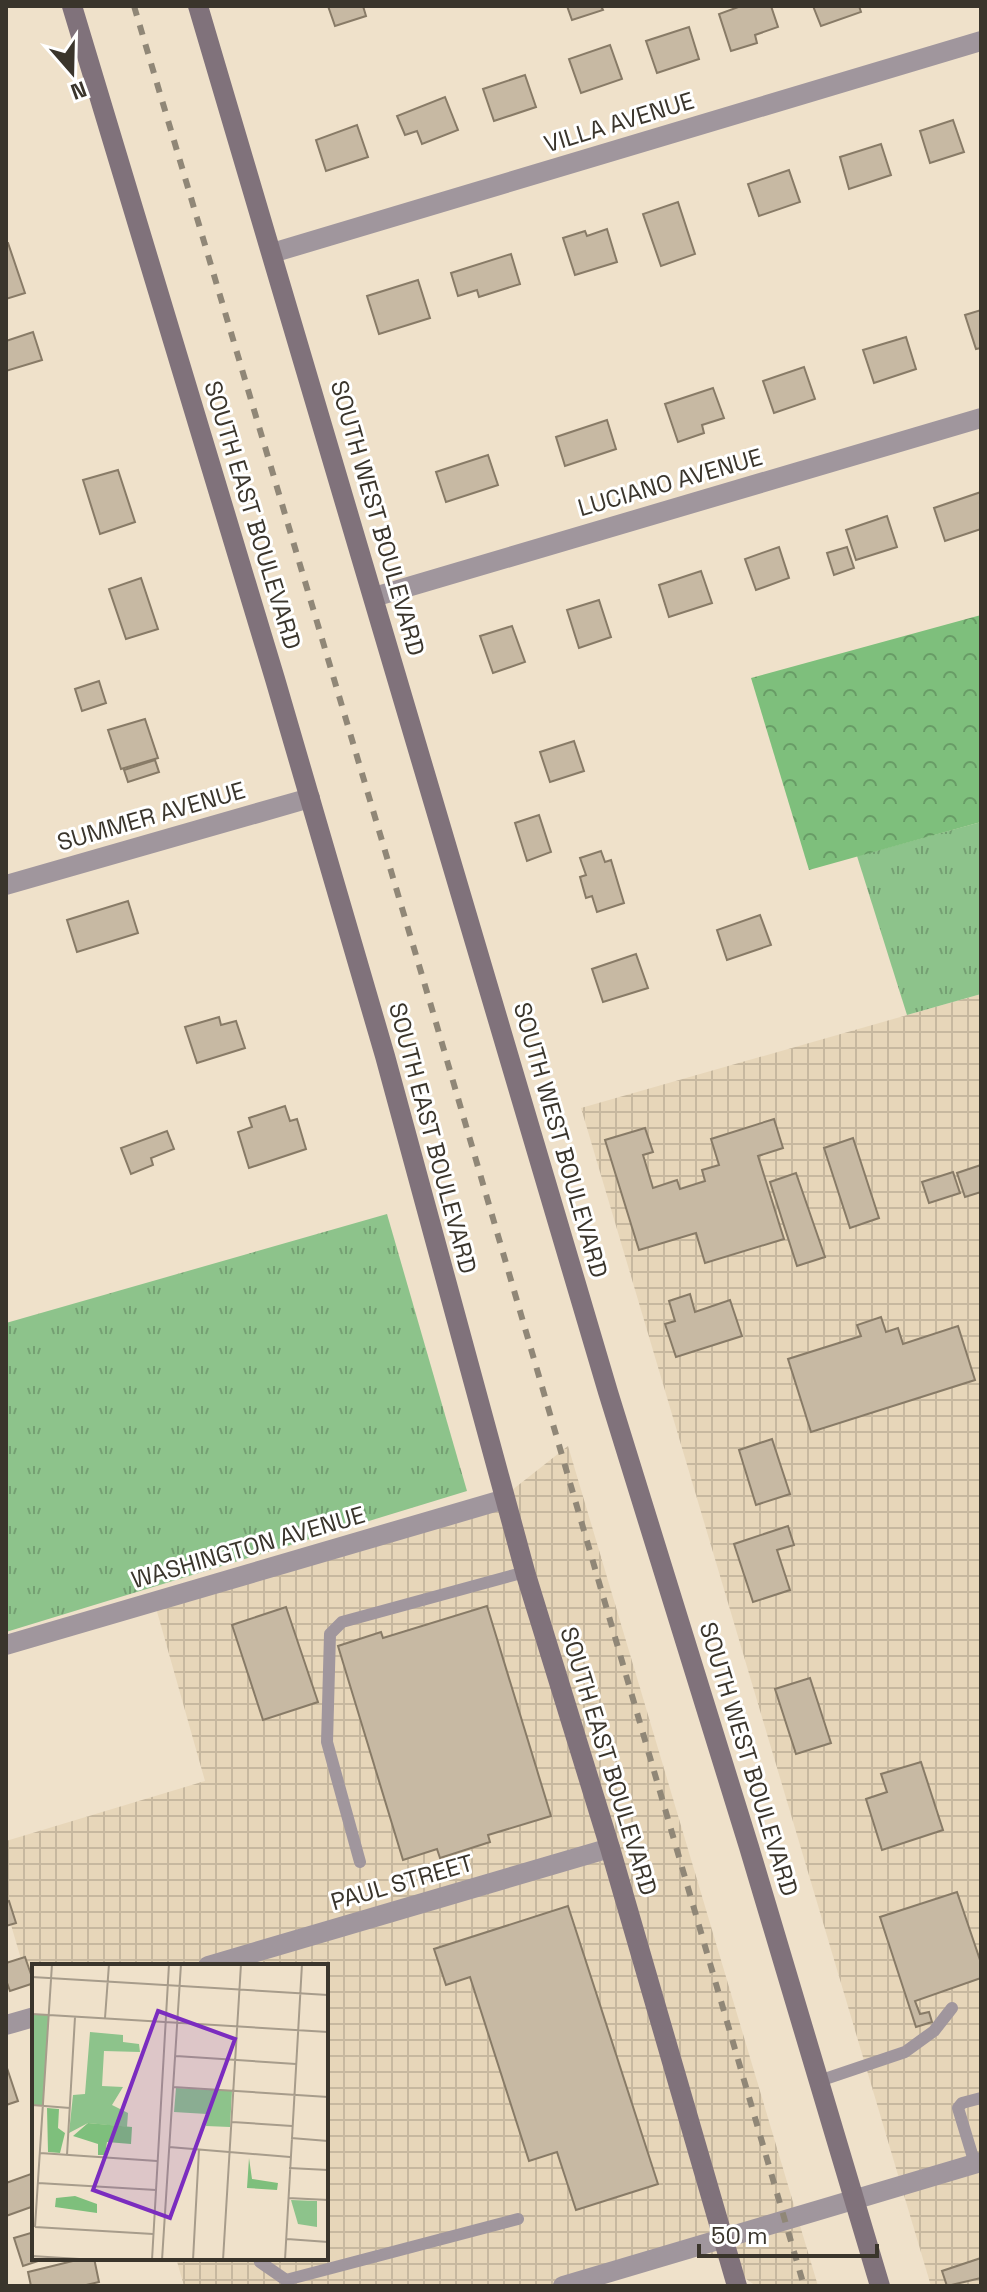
<svg xmlns="http://www.w3.org/2000/svg" width="987" height="2292" font-family="'Space Grotesk',sans-serif">
  <defs>
    <pattern id="industrial-grid" width="8" height="8" patternUnits="userSpaceOnUse" patternTransform="scale(2)"><rect width="8" height="8" fill="#e7d6b9"/><path d="M0 4h8M4 0v8" fill="none" stroke="#c7b89f"/></pattern>
    <pattern id="grass-tufts" width="24" height="20" patternUnits="userSpaceOnUse" patternTransform="scale(2)"><rect width="24" height="20" fill="#8dc38b"/><path d="M3 7l-1-3M5 7V3M7 7l1-3M15 17l-1-3M17 17v-4M19 17l1-3" fill="none" stroke="#749f72"/></pattern>
    <pattern id="forest-crowns" width="20" height="18" patternUnits="userSpaceOnUse" patternTransform="scale(2)"><rect width="20" height="18" fill="#7ebf7c"/><path d="M2 6a3 3 0 1 1 6 0M12 15a3 3 0 1 1 6 0" fill="none" stroke="#689c66"/></pattern>
  </defs>
  <rect width="100%" height="100%" fill="#efe1ca"/>
  <g fill="url(#industrial-grid)">
    <path d="M981,994V2286H931L581,1108Z"/>
    <path d="M568,1446L818,2286H756L699,2246L562,2286H184L176,2258H326V1966H34V2003L6,1908V1841L205,1781L154,1601L497,1502Z"/>
  </g>
  <g fill="url(#grass-tufts)">
    <path d="M981,822V994L907,1015L857,856Z"/>
    <path d="M387,1214L467,1491L6,1632V1323Z"/>
  </g>
  <path fill="url(#forest-crowns)" d="M981,615V822L809,870L751,678Z"/>
  <g fill="#c7b9a3" stroke="#887b67" stroke-width="2">
    <path d="M328,6H363L366,16L335,26Z"/>
    <path d="M567,6H601L603,10L572,20Z"/>
    <path d="M741,6H771L778,27L755,35L757,43L731,51L719,14Z"/>
    <path d="M813,6H859L861,12L821,26Z"/>
    <path d="M689,27L699,59L657,73L646,41Z"/>
    <path d="M610,45L622,79L581,93L569,59Z"/>
    <path d="M525,75L536,107L494,121L483,89Z"/>
    <path d="M445,97L458,130L422,144L417,131L405,135L397,116Z"/>
    <path d="M953,120L964,152L930,163L920,131Z"/>
    <path d="M357,125L368,157L326,171L316,140Z"/>
    <path d="M881,144L891,175L849,189L840,157Z"/>
    <path d="M789,170L800,202L759,216L748,184Z"/>
    <path d="M678,202L695,254L661,266L643,214Z"/>
    <path d="M607,229L617,262L575,275L563,238L585,231L587,236Z"/>
    <path d="M6,243H8L25,293L6,299Z"/>
    <path d="M511,254L520,284L479,297L477,290L458,296L451,273Z"/>
    <path d="M418,280L430,318L379,334L367,296Z"/>
    <path d="M981,310V348L976,349L965,315Z"/>
    <path d="M33,332L42,360L6,371V341Z"/>
    <path d="M906,337L916,369L874,383L863,350Z"/>
    <path d="M804,367L815,399L774,413L763,381Z"/>
    <path d="M713,388L724,418L702,425L704,433L678,442L665,404Z"/>
    <path d="M607,420L616,449L565,466L556,437Z"/>
    <path d="M488,455L498,485L446,502L436,472Z"/>
    <path d="M118,470L135,522L100,534L83,480Z"/>
    <path d="M981,492V529L945,541L934,508Z"/>
    <path d="M887,516L897,547L856,560L846,530Z"/>
    <path d="M779,547L789,578L756,590L745,559Z"/>
    <path d="M847,547L854,568L834,575L827,553Z"/>
    <path d="M701,571L712,603L669,617L659,585Z"/>
    <path d="M141,578L158,629L126,639L109,589Z"/>
    <path d="M599,600L611,637L579,648L567,610Z"/>
    <path d="M512,626L525,662L493,673L480,636Z"/>
    <path d="M99,681L106,703L82,711L75,689Z"/>
    <path d="M145,719L158,758L121,769L108,730Z"/>
    <path d="M574,741L584,771L550,782L540,752Z"/>
    <path d="M155,760L159,772L128,782L124,770Z"/>
    <path d="M539,815L551,852L527,861L515,823Z"/>
    <path d="M601,851L605,862L611,860L624,903L597,912L592,896L586,898L580,877L586,875L580,858Z"/>
    <path d="M128,901L138,933L77,952L67,920Z"/>
    <path d="M760,915L771,945L727,960L717,930Z"/>
    <path d="M636,954L648,988L603,1002L592,969Z"/>
    <path d="M219,1017L221,1025L236,1021L245,1048L197,1063L185,1027Z"/>
    <path d="M285,1106L290,1121L297,1119L306,1149L249,1168L238,1132L252,1127L249,1118Z"/>
    <path d="M774,1119L783,1148L758,1156L784,1239L705,1263L696,1233L639,1250L605,1140L645,1128L653,1152L643,1155L653,1188L677,1180L680,1189L705,1181L702,1170L719,1165L711,1139Z"/>
    <path d="M167,1131L174,1149L151,1158L153,1165L131,1174L121,1148Z"/>
    <path d="M853,1138L879,1218L850,1228L824,1148Z"/>
    <path d="M981,1165V1192L965,1197L957,1173Z"/>
    <path d="M953,1172L960,1193L929,1203L922,1182Z"/>
    <path d="M796,1173L825,1257L797,1266L770,1182Z"/>
    <path d="M690,1294L695,1312L730,1300L742,1336L676,1357L665,1324L675,1321L669,1301Z"/>
    <path d="M881,1317L886,1332L898,1328L903,1344L958,1326L975,1380L811,1432L788,1359L861,1336L857,1325Z"/>
    <path d="M772,1439L790,1494L756,1505L739,1450Z"/>
    <path d="M788,1526L794,1545L777,1550L790,1590L753,1602L734,1544Z"/>
    <path d="M487,1606L551,1816L488,1835L490,1842L440,1858L437,1849L403,1860L338,1646L381,1632L383,1638Z"/>
    <path d="M286,1607L318,1702L263,1720L232,1625Z"/>
    <path d="M810,1678L831,1743L796,1754L775,1689Z"/>
    <path d="M921,1762L943,1830L882,1850L866,1799L887,1792L881,1774Z"/>
    <path d="M957,1892L981,1963V1978L915,2001L920,2014L929,2012L932,2022L916,2027L880,1917Z"/>
    <path d="M9,1901L16,1923L6,1926V1902Z"/>
    <path d="M568,1906L658,2184L576,2210L557,2152L529,2161L470,1977L446,1985L434,1949Z"/>
    <path d="M25,1957L34,1983L10,1991L6,1980V1963Z"/>
    <path d="M6,2065L18,2101L6,2105Z"/>
    <path d="M31,2174L34,2184V2206L6,2216V2183Z"/>
    <path d="M34,2232V2258H47L23,2266L14,2238Z"/>
    <path d="M85,2258H94L99,2282L82,2286H31L28,2272Z"/>
    <path d="M981,2258V2278L947,2286L942,2271Z"/>
  </g>
  <g fill="none" stroke-linecap="round" stroke-linejoin="round">
    <g stroke="#a0969d" stroke-width="12">
      <path d="M360,1862L327,1742L330,1634L342,1622L525,1572"/>
      <path d="M819,2081L905,2052L934,2031L952,2008"/>
      <path d="M975,2164L958,2108L962,2103L981,2098"/>
      <path d="M259,2258L260,2262L286,2280L518,2219"/>
    </g>
    <g stroke="#a0969d" stroke-width="20">
      <path d="M272,253L981,41"/>
      <path d="M374,597L981,418"/>
      <path d="M6,885L310,798"/>
      <path d="M6,1645L505,1499"/>
      <path d="M208,1966L610,1848"/>
      <path d="M6,2025L34,2017"/>
    </g>
    <path stroke="#a0969d" stroke-width="20" d="M563,2286L981,2162"/>
    <g stroke="#80727b" stroke-width="20">
      <path d="M72,6L275,679L385,1056L526,1575L610,1848L737,2286"/>
      <path d="M198,6L608,1392L749,1847L880,2286"/>
    </g>
    <path stroke="#908777" stroke-width="6" stroke-dasharray="10 10" stroke-linecap="butt" d="M134,6L432,1009L804,2286"/>
  </g>
  <g text-anchor="middle" dominant-baseline="central" stroke-width="6" stroke-linejoin="round" paint-order="stroke">
    <g font-size="24" fill="#3a352c" stroke="#fff">
      <text transform="translate(619 122) rotate(-17)">VILLA AVENUE</text>
      <text transform="translate(670 482) rotate(-16)">LUCIANO AVENUE</text>
      <text transform="translate(253 515) rotate(73)">SOUTH EAST BOULEVARD</text>
      <text transform="translate(378 518) rotate(74)">SOUTH WEST BOULEVARD</text>
      <text transform="translate(151 816) rotate(-16)">SUMMER AVENUE</text>
      <text transform="translate(433 1138) rotate(75)">SOUTH EAST BOULEVARD</text>
      <text transform="translate(561 1140) rotate(74)">SOUTH WEST BOULEVARD</text>
      <text transform="translate(248 1547) rotate(-16)">WASHINGTON AVENUE</text>
      <text transform="translate(749 1759) rotate(73)">SOUTH WEST BOULEVARD</text>
      <text transform="translate(609 1761) rotate(73)">SOUTH EAST BOULEVARD</text>
      <text transform="translate(402 1882) rotate(-16)">PAUL STREET</text>
    </g>
  </g>
  <g transform="translate(32 1964)">
    <rect width="296" height="296" fill="#efe1ca"/>
    <path d="M58,68L91,71V78L107,80L108,88L72,87L70,122L91,123L80,141L96,149L95,163L56,159L37,169L41,131L53,130ZM144,124L200,127L198,163L174,162L175,150L142,148Z" fill="#8dc38b"/>
    <path d="M15,144L27,145L26,164L33,169L28,189L16,188ZM56,159L100,163L99,180L75,178L73,191H66V180L41,172ZM217,194L220,215L246,219L245,226L215,224ZM43,232L65,240V249L23,243L24,234Z" fill="#7ebf7c"/>
    <path d="M0,50L17,51L11,142H0Z" fill="#8dc38b"/>
    <path d="M259,236L285,237V263L266,260Z" fill="#8dc38b"/>
    <path fill="none" stroke="#a79c8b" stroke-width="2" d="M0,13L296,31M0,50L296,68M73,54L77,0M144,92L264,100M141,123L296,133M0,141L38,144M200,158L260,162M259,174L296,177M137,183L258,193M8,189L125,197M35,191L43,53M257,204L296,206M6,219L124,226M256,234L296,236M3,263L20,0M3,263L121,270M255,275L296,278M0,292L63,296M120,296L137,0M130,296L149,0M161,296L167,185M191,296L209,0M253,296L270,0"/>
    <path fill="#7b2cbf" fill-opacity="0.15" stroke="#7b2cbf" stroke-width="4" d="M126,47L203,75L138,254L61,226Z"/>
    <rect width="296" height="296" fill="none" stroke="#3a352c" stroke-width="4"/>
  </g>
  <rect width="987" height="2292" fill="none" stroke="#3a352c" stroke-width="16"/>
  <g transform="translate(72 72) rotate(160)" stroke="#ffffff" stroke-width="6" paint-order="stroke">
  <path d="M0-6L14 30L0 20L-14 30Z" fill="#3a352c"/>
  <text y="-12" font-size="22" font-weight="bold" text-anchor="middle" fill="#3a352c">N</text>
  </g>
  <path d="M699 2244v12h178v-12" fill="none" stroke="#3a352c" stroke-width="4"/>
  <text x="711" y="2244" font-size="24" fill="#3a352c" stroke="#ffffff" stroke-width="6" paint-order="stroke">50 m</text>
</svg>
